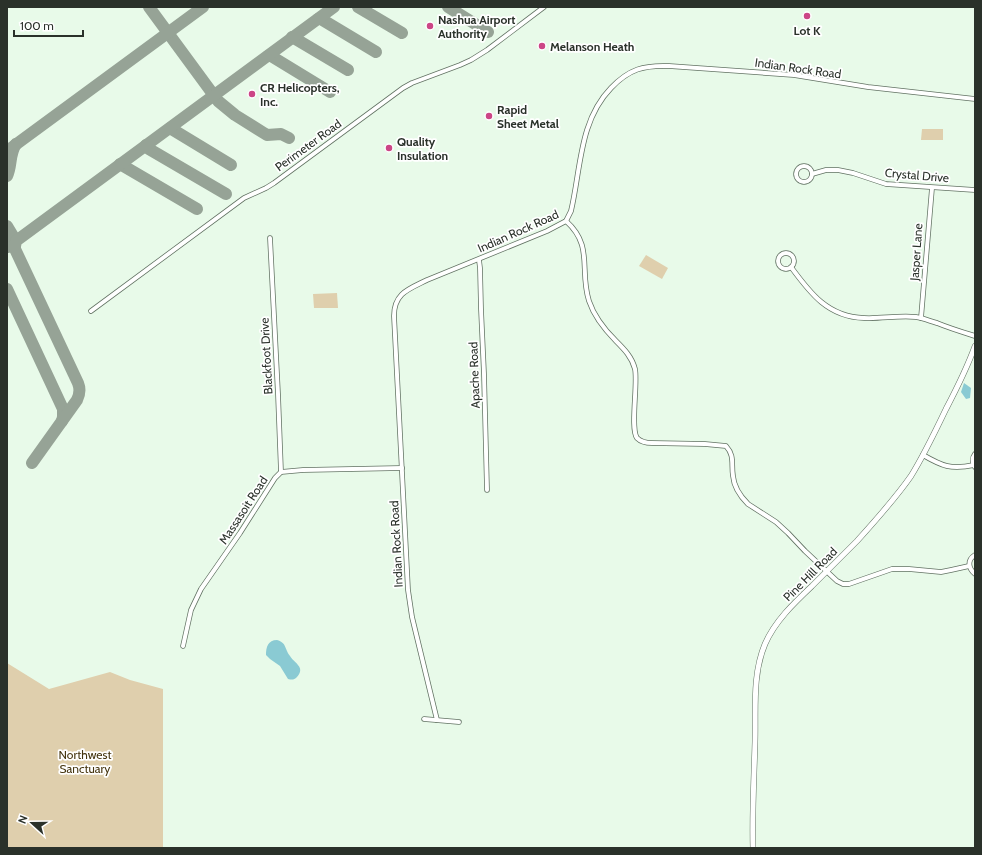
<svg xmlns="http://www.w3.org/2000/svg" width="982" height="855" font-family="Cabin,sans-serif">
  <rect width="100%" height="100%" fill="#e8fae9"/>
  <g fill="#dfcfad">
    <path d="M922,129H943V140H921Z"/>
    <path d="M646,255L668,268L662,279L639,266Z"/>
    <path d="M337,293L338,308H314L313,294Z"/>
    <path d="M7,663L49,689L110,672L130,680L163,689V848H7Z"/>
  </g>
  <g fill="#8acad3">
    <path d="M964,383L971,388L970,398L966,399L961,392Z"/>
    <path d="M277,640C287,643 284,648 290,656C294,663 306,667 297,677C294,680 292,680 288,679L280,666L270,659L266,655C266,647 268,640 277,640Z"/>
  </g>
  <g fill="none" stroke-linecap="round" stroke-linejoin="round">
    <g stroke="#96a396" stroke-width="12">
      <path d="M149,7L218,101L235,115L267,135L281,134L289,138"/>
      <path d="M358,7L402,33"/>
      <path d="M448,7L488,32"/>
      <path d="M318,19H321L376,52"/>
      <path d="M292,37L294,38L348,70"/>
      <path d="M268,56H271L330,92"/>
      <path d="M170,128L231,165"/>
      <path d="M146,145L149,149L226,194"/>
      <path d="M7,151L203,7"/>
      <path d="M120,164L197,209"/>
      <path d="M7,176C12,166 9,154 16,144"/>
      <path d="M7,226L13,236L12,242L8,247"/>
      <path d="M7,289L63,409V417L62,421"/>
      <path d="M32,463L77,400C80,394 80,388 78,383L15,249V246L16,241L334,7"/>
    </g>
    <g stroke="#627263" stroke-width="5.5">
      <g id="minor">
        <circle cx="804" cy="174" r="8"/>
        <path d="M812,174L826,170H838L853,173L886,184L975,190"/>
        <path d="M566,221C594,246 579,270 589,301C594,316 605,330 616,341C624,349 632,357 635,369C638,384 630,429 637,438C641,442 647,443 652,443L705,444L726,446C735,456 731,464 733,476C734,488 740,496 748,504L776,522L788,533L805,551L837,581L843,584H849L892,569H909L941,572L951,570L969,566"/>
        <path d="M270,238L278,394L281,472"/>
        <circle cx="786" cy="261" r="8"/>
        <path d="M479,260L480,268L481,309L484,374L487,490"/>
        <path d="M791,267C810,293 828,317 864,318C881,319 899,315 916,317C923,318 930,321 937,323C949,328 962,332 975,336"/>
        <path d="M91,311L244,198L266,188L274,183L403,88L412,83L460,65L471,60L487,50L544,7"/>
        <path d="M921,318L932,188"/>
        <path d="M923,455C942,466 951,470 974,465"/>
        <path d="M975,467C972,463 972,458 975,454"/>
        <path d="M975,555C967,560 968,568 975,574"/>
        <path d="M183,646L191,610L201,589L240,533L275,478L281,472L303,470L402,468"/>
        <path d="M424,719L459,722"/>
        <path d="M437,720L412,617L408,590L394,316C394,293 409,289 427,280L547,231L566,221L571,211C581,169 579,121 611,88C629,69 644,65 669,66L794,75L868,87L975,99"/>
      </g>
    </g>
    <g stroke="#627263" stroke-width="6">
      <path id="tertiary" d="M753,848C752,813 754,778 755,742C756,710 752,675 765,644C775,621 794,603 812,586C827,571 842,556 857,541C876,520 895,499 911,476C924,455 935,432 946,409C957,388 967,368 975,346"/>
    </g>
    <use href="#minor" stroke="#fff" stroke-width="4"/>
    <use href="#tertiary" stroke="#fff" stroke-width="5"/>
  </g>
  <g fill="#cc4586" stroke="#fff" stroke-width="1.5">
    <circle cx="807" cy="16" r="4"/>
    <circle cx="430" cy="26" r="4"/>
    <circle cx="542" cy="46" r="4"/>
    <circle cx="252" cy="94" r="4"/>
    <circle cx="489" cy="116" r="4"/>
    <circle cx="389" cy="148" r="4"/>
  </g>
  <g text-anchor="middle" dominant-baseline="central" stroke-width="3.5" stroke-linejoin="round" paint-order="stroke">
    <g font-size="12" font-weight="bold" fill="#2a312a" stroke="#fff" text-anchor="start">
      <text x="438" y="19">Nashua Airport<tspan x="438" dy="14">Authority</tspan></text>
      <text x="807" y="30" text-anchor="middle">Lot K</text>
      <text x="550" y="46">Melanson Heath</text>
      <text x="260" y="87">CR Helicopters,<tspan x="260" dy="14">Inc.</tspan></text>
      <text x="497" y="109">Rapid<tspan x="497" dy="14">Sheet Metal</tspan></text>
      <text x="397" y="141">Quality<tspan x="397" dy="14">Insulation</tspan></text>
    </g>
    <g font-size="12" fill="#2a312a" stroke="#fff">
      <text transform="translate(798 68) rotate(8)">Indian Rock Road</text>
      <text transform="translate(308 145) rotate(-36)">Perimeter Road</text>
      <text transform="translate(917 175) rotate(5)">Crystal Drive</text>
      <text transform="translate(518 231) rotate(-24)">Indian Rock Road</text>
      <text transform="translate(916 252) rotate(-86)">Jasper Lane</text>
      <text transform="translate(266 356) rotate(-93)">Blackfoot Drive</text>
      <text transform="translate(474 375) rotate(-92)">Apache Road</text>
      <text transform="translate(243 510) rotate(-57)">Massasoit Road</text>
      <text transform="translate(396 544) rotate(-93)">Indian Rock Road</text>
      <text transform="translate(810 574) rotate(-45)">Pine Hill Road</text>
    </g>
    <g font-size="12" fill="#45350f" stroke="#fff">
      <text x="85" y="754">Northwest<tspan x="85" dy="14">Sanctuary</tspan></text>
    </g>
  </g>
  <rect width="982" height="855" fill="none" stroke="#2a312a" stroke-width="16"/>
  <g transform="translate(32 823) rotate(291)" stroke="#ffffff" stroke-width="3" paint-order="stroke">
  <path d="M0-3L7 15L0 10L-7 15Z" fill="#2a312a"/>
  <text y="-6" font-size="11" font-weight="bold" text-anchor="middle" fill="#2a312a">N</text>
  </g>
  <path d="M14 30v6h69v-6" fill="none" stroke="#2a312a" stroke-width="2"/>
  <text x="20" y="30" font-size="12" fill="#2a312a" stroke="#ffffff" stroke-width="3" paint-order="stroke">100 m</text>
</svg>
